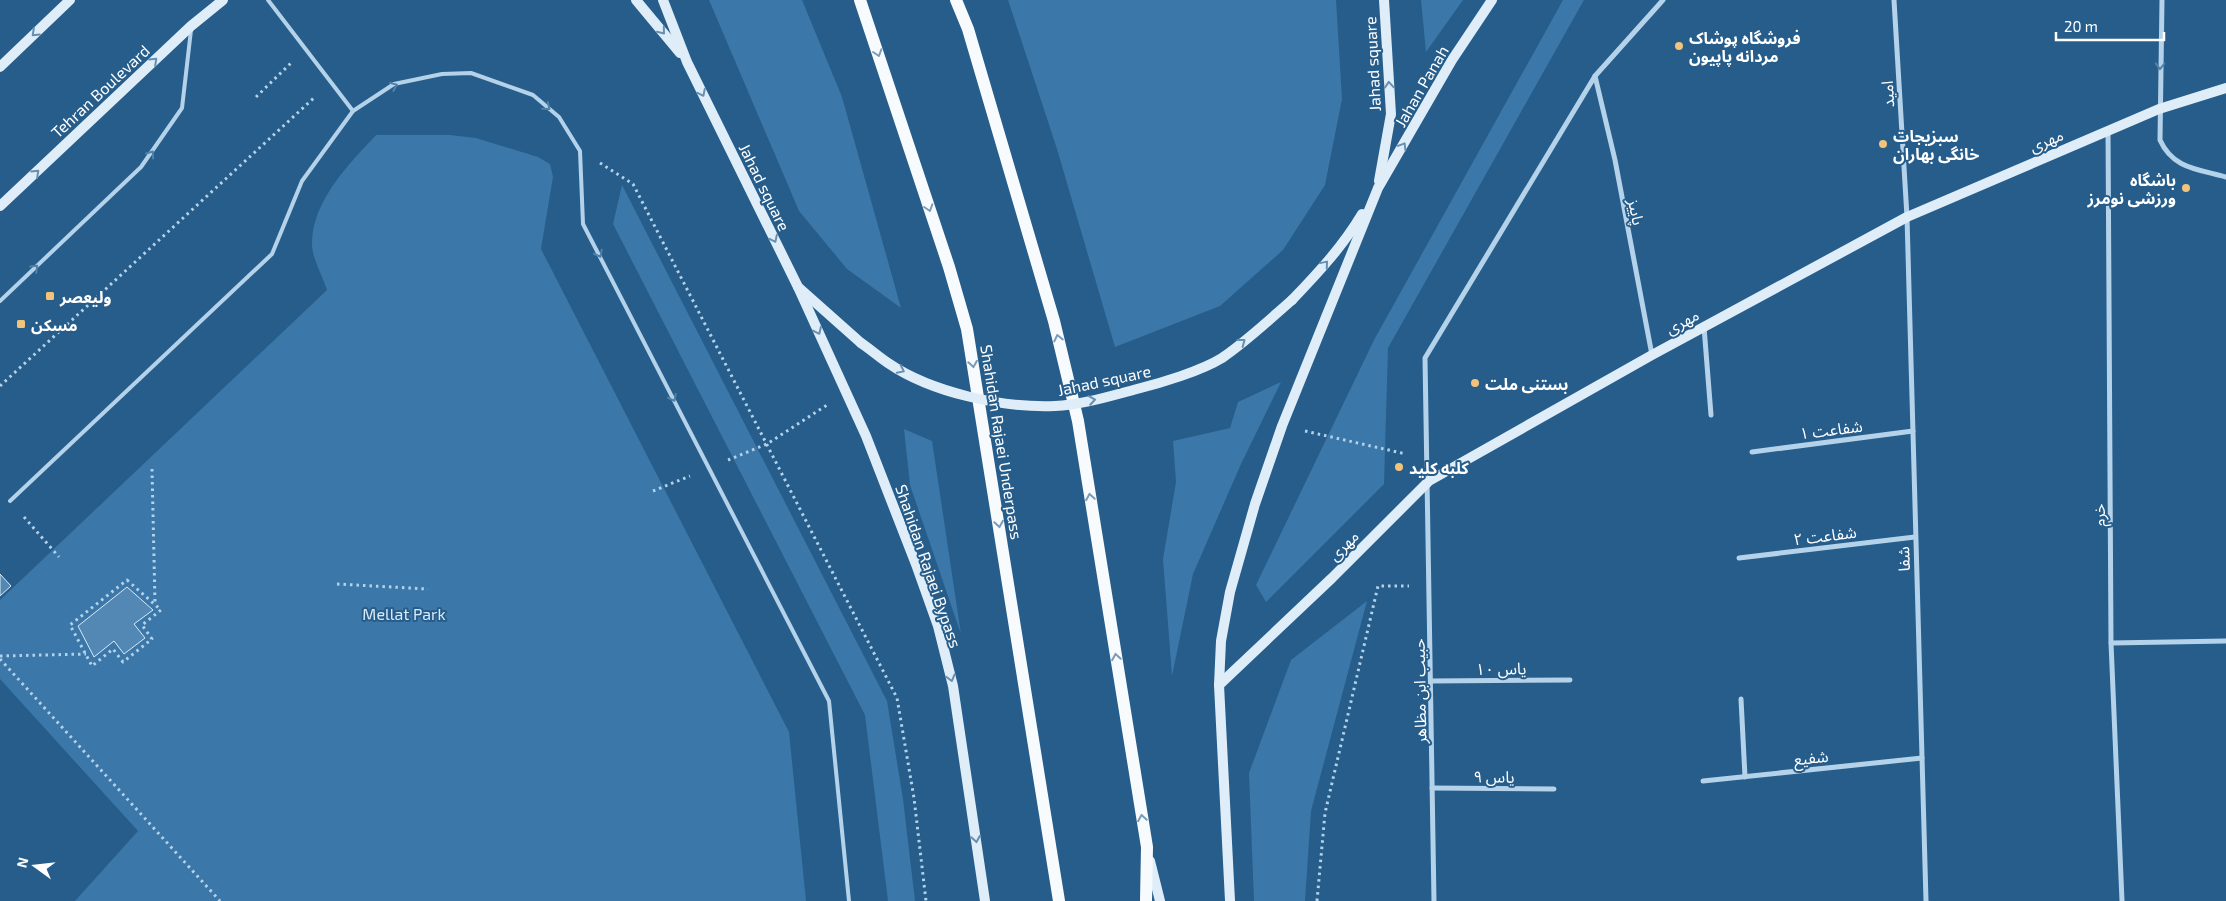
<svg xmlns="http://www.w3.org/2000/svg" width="2226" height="901" font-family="'Exo 2','Noto Sans Arabic',sans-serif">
  <rect width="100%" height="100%" fill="#265d8b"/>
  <g fill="#3b77a8">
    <path d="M709,0H802L842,97L901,308L847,269L799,211Z"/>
    <path d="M1008,0H1336L1342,99L1325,185L1283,250L1220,306L1115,347L1057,149Z"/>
    <path d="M1421,0H1463L1426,52Z"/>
    <path d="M1563,0H1584L1388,348L1384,484L1266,602L1256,585L1374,340Z"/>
    <path d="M376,135H450L476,138L538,157L550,164L553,177L541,249L789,732L806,901H75L138,831L0,679V600L327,290C323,277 313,260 312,246C311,202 348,165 376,135Z"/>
    <path d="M622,185L887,701L903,799L915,901H888L865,715L613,224Z"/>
    <path d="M1281,382L1241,464L1193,574L1172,676L1163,559L1176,482L1173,441L1230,428L1238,402Z"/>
    <path d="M904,429L932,441L961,634L910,485Z"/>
    <path d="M1367,601L1311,811L1305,901H1254L1249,773L1291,660Z"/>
  </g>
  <g fill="#5388b4" stroke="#d9eaf8">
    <path d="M0,574L11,586L0,596Z"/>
    <path d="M127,587L153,610L134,624L145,638L124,654L114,641L94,657L78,626Z"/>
  </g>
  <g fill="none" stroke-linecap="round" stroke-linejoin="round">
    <g stroke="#b4d2ea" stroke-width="3" stroke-dasharray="2.5 4" stroke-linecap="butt">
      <path d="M256,97L291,63"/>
      <path d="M600,163L633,184L897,698L914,798L926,901"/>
      <path d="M0,386L316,96"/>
      <path d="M1305,431L1406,454"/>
      <path d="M728,460L767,444L827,405"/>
      <path d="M152,469L155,603"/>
      <path d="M653,491L690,476"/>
      <path d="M24,517L59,557"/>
      <path d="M127,580L161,610L142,625L152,639L123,662L113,649L92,666L70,625Z"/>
      <path d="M337,584L428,589"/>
      <path d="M0,656L86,654"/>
      <path d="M0,659L220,901"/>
      <path d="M1317,901L1325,813L1378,586H1409"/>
    </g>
    <g stroke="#b4d2ea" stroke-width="4">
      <path d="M268,0L353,111"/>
      <path d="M0,301L141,167L182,108L191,30"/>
      <path d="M10,501L272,254L302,181L353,111L394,84L442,74L471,73L533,95L559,117L580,151L583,224L829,701L849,901"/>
    </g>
    <g stroke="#b4d2ea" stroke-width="5">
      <path d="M1894,0L1907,217L1926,901"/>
      <path d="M2162,0L2160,140C2173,169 2198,169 2226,177"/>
      <path d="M1595,76L1615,160L1652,355"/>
      <path d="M2108,129L2111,643L2122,901"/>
      <path d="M1704,327L1711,415"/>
      <path d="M1752,452L1913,431"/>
      <path d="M1739,558L1915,537"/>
      <path d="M2111,643L2226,641"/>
      <path d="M1431,681L1570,680"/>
      <path d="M1741,699L1745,777"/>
      <path d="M1703,781L1922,758"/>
      <path d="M1432,788L1554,789"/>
      <path d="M1434,901L1425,358L1595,76L1663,0"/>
    </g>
    <g stroke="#dfedf8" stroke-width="10">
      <path d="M636,0L680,53"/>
      <path d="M663,0L687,62L798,287L861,343"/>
      <path d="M0,67L70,0"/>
      <path d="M1379,181L1391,114L1384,0"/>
      <path d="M0,206L191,26L223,0"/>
      <path d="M798,287L866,436L917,567L938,626L953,686L985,901"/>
      <path d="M1292,300C1318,273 1343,246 1362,214"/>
      <path d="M1219,685L1332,578L1429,481L1652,355L1907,217L2159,109L2226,88"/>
      <path d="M1150,861L1160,901"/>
      <path d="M1230,901L1219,685L1221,641L1230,592L1255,504L1282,426L1378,188L1452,60L1492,0"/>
    </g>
    <g stroke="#f8fbfe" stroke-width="12">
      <path d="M860,0L949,267L967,329L1059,901"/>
      <path d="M956,0L968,29L1054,321L1078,421L1147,847L1146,901"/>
    </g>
    <path stroke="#dfedf8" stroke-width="10" d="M861,343C870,349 879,357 888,363C932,393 1003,408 1055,406C1082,405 1110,396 1137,389C1161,383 1201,371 1222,358C1247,341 1269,320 1292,300"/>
  </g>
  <defs><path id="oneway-chevron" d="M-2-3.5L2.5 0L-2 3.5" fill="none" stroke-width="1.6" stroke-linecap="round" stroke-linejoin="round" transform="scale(1.25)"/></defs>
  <g stroke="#678fb1">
    <use href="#oneway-chevron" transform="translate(662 31) rotate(51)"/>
    <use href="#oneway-chevron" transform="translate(35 33) rotate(137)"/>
    <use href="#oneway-chevron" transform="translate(154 61) rotate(-43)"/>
    <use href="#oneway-chevron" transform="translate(1389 85) rotate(-94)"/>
    <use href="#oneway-chevron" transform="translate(702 93) rotate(64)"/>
    <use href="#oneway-chevron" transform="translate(1403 146) rotate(-59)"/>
    <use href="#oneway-chevron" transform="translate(36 173) rotate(-43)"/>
    <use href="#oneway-chevron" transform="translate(774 239) rotate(64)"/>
    <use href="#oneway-chevron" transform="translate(1325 264) rotate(-50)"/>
    <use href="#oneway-chevron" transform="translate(818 331) rotate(65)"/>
    <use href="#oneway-chevron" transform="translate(1242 342) rotate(-37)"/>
    <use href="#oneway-chevron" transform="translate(901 370) rotate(26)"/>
    <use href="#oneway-chevron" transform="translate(1092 400) rotate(-9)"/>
    <use href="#oneway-chevron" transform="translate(951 678) rotate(75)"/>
    <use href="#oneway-chevron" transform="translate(976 839) rotate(81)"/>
  </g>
  <g stroke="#7a9cb9">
    <use href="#oneway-chevron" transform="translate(878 53) rotate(72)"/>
    <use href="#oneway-chevron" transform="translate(929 208) rotate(72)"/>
    <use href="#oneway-chevron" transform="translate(1058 338) rotate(-103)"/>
    <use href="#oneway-chevron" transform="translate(973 364) rotate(81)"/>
    <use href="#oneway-chevron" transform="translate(1090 497) rotate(-99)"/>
    <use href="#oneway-chevron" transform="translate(999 524) rotate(81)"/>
    <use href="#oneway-chevron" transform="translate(1116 657) rotate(-99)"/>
    <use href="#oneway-chevron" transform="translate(1142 818) rotate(-99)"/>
  </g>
  <g stroke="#5180a8">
    <use href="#oneway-chevron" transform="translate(2160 66) rotate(91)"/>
    <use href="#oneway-chevron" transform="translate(394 86) rotate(-22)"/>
    <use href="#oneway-chevron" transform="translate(547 107) rotate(39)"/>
    <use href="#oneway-chevron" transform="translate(151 154) rotate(-55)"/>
    <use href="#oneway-chevron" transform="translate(599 254) rotate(63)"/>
    <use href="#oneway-chevron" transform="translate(35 268) rotate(-44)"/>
    <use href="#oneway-chevron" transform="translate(673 398) rotate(63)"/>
  </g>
  <g fill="#f3c379" stroke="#265d8b" stroke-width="2">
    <circle cx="1679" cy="46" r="5"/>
    <circle cx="1883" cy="144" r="5"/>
    <circle cx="2186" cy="188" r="5"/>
    <rect x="45" y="291" width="10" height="10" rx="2.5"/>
    <rect x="16" y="319" width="10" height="10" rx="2.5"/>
    <circle cx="1475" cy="383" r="5"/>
    <circle cx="1399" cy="467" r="5"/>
  </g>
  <g text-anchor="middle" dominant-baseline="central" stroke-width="4" stroke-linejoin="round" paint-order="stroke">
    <g font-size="16" font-weight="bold" fill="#fff" stroke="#265d8b" text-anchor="start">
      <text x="1689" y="37">فروشگاه پوشاک<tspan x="1689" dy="18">مردانه پاپیون</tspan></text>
      <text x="1893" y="135">سبزیجات<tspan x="1893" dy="18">خانگی بهاران</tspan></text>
      <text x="2176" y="179" text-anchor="end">باشگاه<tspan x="2176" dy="18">ورزشی نومرز</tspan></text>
      <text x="60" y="296">ولیعصر</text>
      <text x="31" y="324">مسکن</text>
      <text x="1485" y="383">بستنی ملت</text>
      <text x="1409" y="467">کلبه کلید</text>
    </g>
    <g font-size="16" fill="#fff" stroke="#265d8b">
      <text transform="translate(1372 64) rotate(-93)">Jahad square</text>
      <text transform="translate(1421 86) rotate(-60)">Jahan Panah</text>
      <text transform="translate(100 91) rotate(-43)">Tehran Boulevard</text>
      <text transform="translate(1887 94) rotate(-93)">امید</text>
      <text transform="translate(2046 140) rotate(-23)">مهری</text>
      <text transform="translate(765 187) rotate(64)">Jahad square</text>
      <text transform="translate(1637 212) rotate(79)">پاییز</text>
      <text transform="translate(1682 321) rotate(-28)">مهری</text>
      <text transform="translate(1104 380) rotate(-12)">Jahad square</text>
      <text transform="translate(1831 429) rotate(-7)">شفاعت ۱</text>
      <text transform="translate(1002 442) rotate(81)">Shahidan Rajaei Underpass</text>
      <text transform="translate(2098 515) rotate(-90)">خرم</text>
      <text transform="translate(1825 535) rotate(-7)">شفاعت ۲</text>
      <text transform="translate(1343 545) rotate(-45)">مهری</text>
      <text transform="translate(1903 559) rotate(-92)">شفا</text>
      <text transform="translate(929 566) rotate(71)">Shahidan Rajaei Bypass</text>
      <text transform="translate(1501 668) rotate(-1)">یاس ۱۰</text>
      <text transform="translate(1419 691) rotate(-91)">حبیب ابن مظاهر</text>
      <text transform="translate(1811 757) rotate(-6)">شفیع</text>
      <text transform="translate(1494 776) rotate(1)">یاس ۹</text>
    </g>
    <g font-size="16" fill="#d9eaf8" stroke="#265d8b">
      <text x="404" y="613">Mellat Park</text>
    </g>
  </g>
  <g transform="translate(35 866) rotate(285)" stroke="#265d8b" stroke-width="4" paint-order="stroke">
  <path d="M0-4L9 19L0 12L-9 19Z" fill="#ffffff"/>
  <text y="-8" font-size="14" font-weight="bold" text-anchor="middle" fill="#ffffff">N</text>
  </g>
  <path d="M2056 32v8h108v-8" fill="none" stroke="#ffffff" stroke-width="2.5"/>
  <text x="2064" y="32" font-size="15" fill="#ffffff" stroke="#265d8b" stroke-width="4" paint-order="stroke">20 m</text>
</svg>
